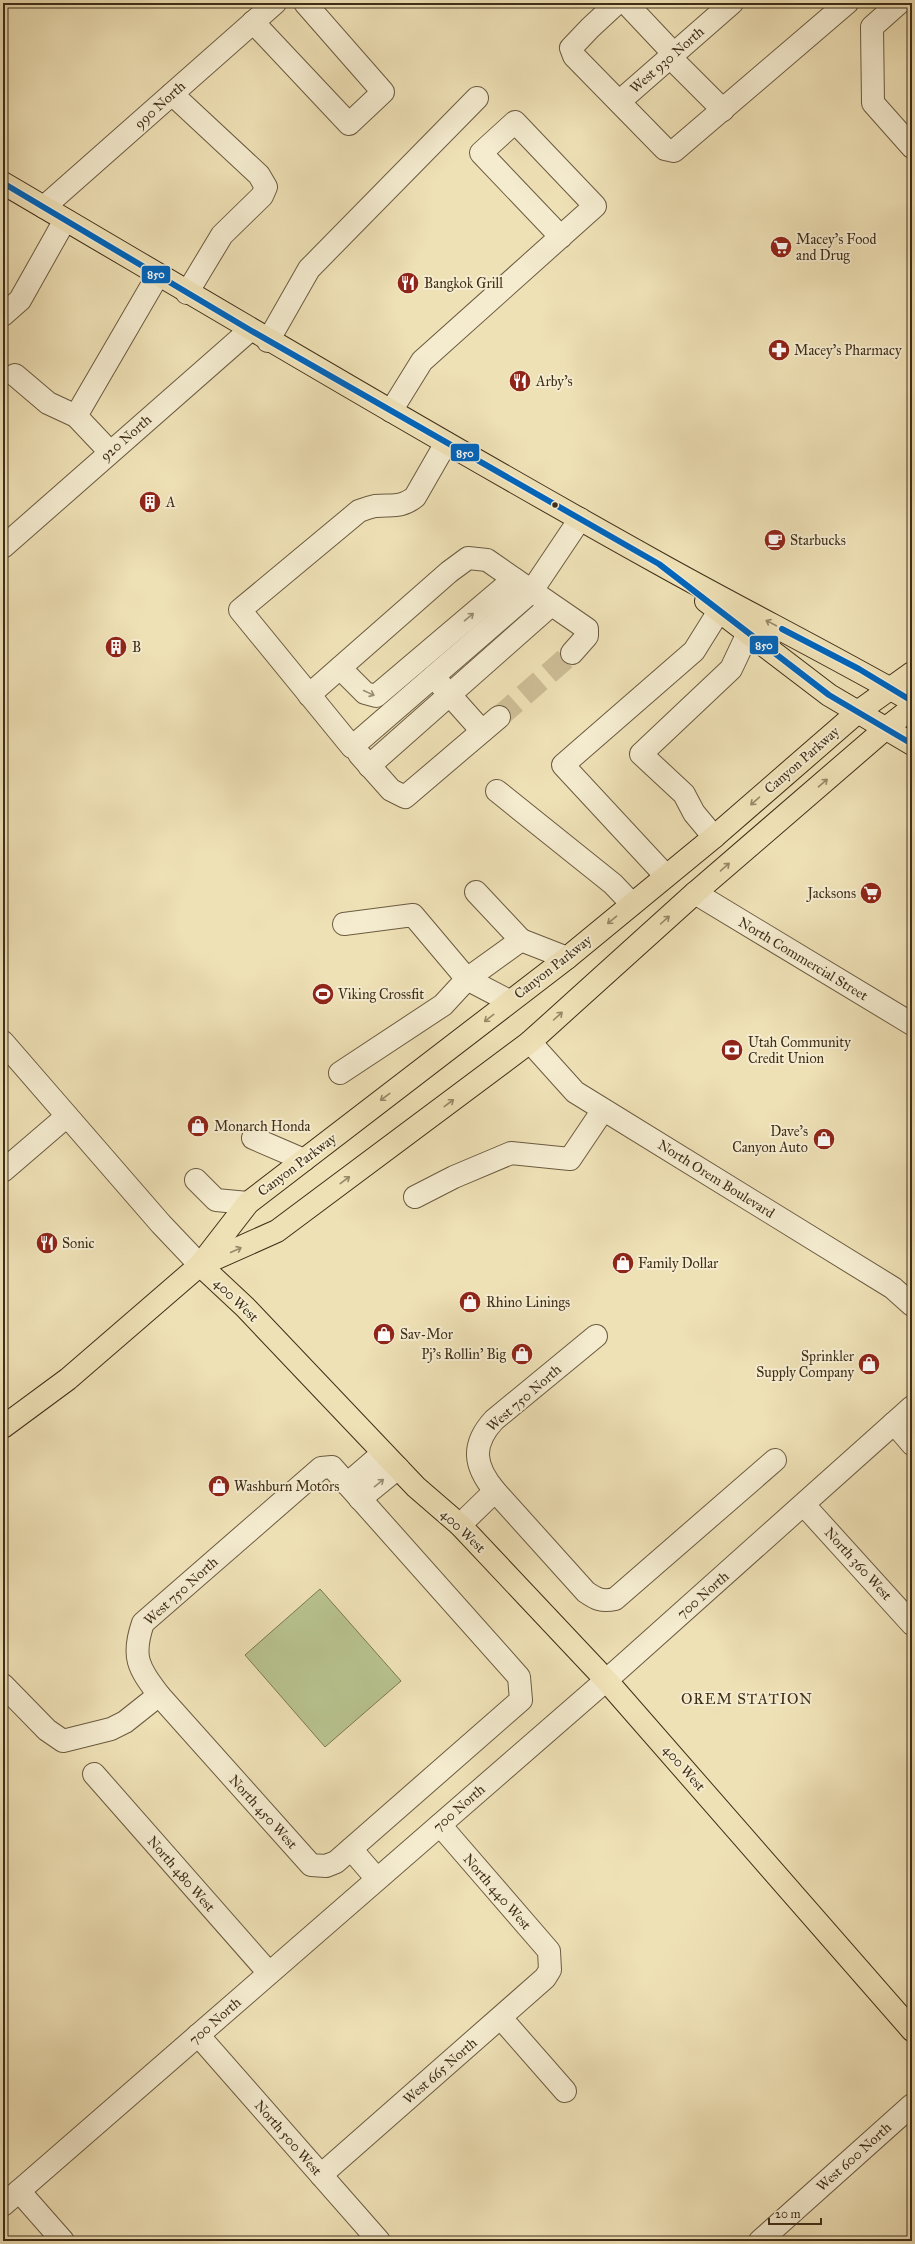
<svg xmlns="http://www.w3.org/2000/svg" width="915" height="2244" font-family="'IM FELL Great Primer',serif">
  <rect width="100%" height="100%" fill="#efe1b6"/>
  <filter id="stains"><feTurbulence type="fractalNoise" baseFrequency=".005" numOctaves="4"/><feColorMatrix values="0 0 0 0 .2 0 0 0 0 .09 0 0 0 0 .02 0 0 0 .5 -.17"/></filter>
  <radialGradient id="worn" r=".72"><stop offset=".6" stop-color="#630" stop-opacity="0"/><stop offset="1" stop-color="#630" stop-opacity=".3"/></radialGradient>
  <path fill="#b8c38f" stroke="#7c7854" d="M320,1589L401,1681L325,1747L245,1655Z"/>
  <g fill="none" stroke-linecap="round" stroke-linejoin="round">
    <path stroke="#ccbd96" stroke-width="22" stroke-dasharray="22 11" stroke-linecap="butt" d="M499,717L572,653"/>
    <g stroke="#6b5b40" stroke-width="24">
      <g id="minor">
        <path d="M617,3L590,28L571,48L574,56L665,149L674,151L847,3"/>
        <path d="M626,3L674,54"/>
        <path d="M899,3L872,27L873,103L912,147"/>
        <path d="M253,22L349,124L383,92L305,3"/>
        <path d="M670,57L723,110"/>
        <path d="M172,94L259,175L266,187L262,196L222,235L187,293"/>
        <path d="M620,101L732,3"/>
        <path d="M44,207L275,3"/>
        <path d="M3,315L20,300L65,220"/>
        <path d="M268,341L309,269L477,98"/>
        <path d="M15,375L48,403L76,416"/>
        <path d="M391,411L422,361L595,206L515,122L481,153L561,237"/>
        <path d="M446,443L415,497C399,509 392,504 375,506C370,507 364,509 359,511L240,610L352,747L531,592L580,519"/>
        <path d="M110,452L76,416L158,275"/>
        <path d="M3,547L250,330"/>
        <path d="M340,668L365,693L376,696L514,579"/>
        <path d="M441,685L482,731"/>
        <path d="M309,695L449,572L468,558L487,560L587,629V636L572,653"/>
        <path d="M359,754L391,790L405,797L499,717"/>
        <path d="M369,766L551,605"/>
        <path d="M497,791L613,884L632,904"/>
        <path d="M714,837L694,813L684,794L641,754L731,669L748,633"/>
        <path d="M666,876L563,765L694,651L719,611"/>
        <path d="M695,893L912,1024"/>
        <path d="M344,924L413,915L467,979L509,1001"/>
        <path d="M521,940L567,958"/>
        <path d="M3,1042L161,1224L200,1265"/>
        <path d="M530,1042L575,1092L893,1288L912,1305"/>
        <path d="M340,1073L443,1005L467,979L521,940L476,892"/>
        <path d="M253,1138L304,1160"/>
        <path d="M3,1171L67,1116"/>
        <path d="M196,1180L216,1200L248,1203"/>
        <path d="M415,1197L454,1177L511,1153L570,1159L603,1110"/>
        <path d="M596,1336L494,1420C471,1445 474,1466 495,1491L586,1592C596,1599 602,1602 615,1599L775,1460"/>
        <path d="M894,1423L912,1444"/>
        <path d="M332,1467L519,1677L521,1700L336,1862L326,1866L311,1865L159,1695C139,1668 131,1658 143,1623L321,1468Z"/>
        <path d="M347,1484L383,1453"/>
        <path d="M360,1499L398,1468"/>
        <path d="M804,1505L912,1624"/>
        <path d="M460,1525L495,1491"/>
        <path d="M3,1685L47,1730L63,1741L111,1729L125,1722L159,1695"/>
        <path d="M94,1774L269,1973"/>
        <path d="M351,1849L377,1879"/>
        <path d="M501,2018L565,2091"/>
        <path d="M198,2035L379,2241"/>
        <path d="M321,2175L545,1978L550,1970L549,1951L440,1825"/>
        <path d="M19,2191L63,2241"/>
        <path d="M3,2205L619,1669L912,1407"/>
        <path d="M760,2241L912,2105"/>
      </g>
    </g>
    <g stroke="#3f2e18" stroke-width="24">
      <g id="major">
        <path d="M3,183C221,311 437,440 658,563C742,610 828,653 912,701"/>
        <path d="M706,601L829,695L912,744"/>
        <path d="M200,1265L245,1307L416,1487L460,1525L606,1680L912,2030"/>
      </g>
    </g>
    <g stroke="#3f2e18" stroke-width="24">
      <g id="highway">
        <path d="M203,1264L277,1231L530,1042L695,893L885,729L912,708"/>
        <path d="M3,1427L68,1379L200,1265L248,1203L567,958L714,837L859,711L912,673"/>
      </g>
    </g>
    <use href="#minor" stroke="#f5ecd0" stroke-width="22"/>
    <use href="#major" stroke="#efe1b6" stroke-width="22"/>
    <use href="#highway" stroke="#efe1b6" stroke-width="22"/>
    <g stroke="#f5ecd0" stroke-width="9">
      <g id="bus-1">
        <path d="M3,183L250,330L659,564L829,695L912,744"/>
        <path d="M782,629L859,669L912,701"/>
      </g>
    </g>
    <use href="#bus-1" stroke="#0065bd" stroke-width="6"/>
  </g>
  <defs><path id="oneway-shaft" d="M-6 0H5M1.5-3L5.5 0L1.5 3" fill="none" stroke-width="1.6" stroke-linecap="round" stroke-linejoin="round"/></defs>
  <g stroke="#9a8d74">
    <use href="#oneway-shaft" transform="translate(469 617) rotate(-40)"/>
    <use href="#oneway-shaft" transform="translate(369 693) rotate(25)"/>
    <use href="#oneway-shaft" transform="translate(379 1483) rotate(-39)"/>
  </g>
  <g stroke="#978867">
    <use href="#oneway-shaft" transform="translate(771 623) rotate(-152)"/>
    <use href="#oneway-shaft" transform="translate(823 783) rotate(-41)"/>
    <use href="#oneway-shaft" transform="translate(755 801) rotate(139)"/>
    <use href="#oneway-shaft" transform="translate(725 867) rotate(-41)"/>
    <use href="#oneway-shaft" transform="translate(612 920) rotate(140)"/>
    <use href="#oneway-shaft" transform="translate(665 920) rotate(-42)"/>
    <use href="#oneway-shaft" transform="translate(558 1016) rotate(-42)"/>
    <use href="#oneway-shaft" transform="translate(489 1018) rotate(142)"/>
    <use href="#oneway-shaft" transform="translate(385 1097) rotate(143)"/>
    <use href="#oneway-shaft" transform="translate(449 1103) rotate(-37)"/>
    <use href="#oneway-shaft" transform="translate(345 1180) rotate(-37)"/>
    <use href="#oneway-shaft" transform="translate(236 1250) rotate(-24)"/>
  </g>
  <defs>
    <g id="supermarket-disc" transform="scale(1.15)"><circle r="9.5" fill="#8f2418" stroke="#f5ecd0"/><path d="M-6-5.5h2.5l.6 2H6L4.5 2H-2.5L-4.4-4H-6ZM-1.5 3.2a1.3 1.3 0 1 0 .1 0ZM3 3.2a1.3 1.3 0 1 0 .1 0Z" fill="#fff"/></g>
    <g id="restaurant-disc" transform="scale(1.15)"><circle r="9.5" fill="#8f2418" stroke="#f5ecd0"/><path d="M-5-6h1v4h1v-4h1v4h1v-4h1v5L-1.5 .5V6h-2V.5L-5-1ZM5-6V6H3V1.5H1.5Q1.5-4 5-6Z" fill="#fff"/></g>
    <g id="pharmacy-disc" transform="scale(1.15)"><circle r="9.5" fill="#8f2418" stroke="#f5ecd0"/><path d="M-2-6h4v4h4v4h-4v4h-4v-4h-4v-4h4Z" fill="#fff"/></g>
    <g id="building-disc" transform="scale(1.15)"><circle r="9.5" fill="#8f2418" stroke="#f5ecd0"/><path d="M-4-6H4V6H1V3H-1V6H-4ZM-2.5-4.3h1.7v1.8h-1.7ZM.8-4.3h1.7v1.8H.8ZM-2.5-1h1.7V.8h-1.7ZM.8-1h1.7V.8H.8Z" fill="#fff"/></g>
    <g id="cafe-disc" transform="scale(1.15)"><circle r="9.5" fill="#8f2418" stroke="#f5ecd0"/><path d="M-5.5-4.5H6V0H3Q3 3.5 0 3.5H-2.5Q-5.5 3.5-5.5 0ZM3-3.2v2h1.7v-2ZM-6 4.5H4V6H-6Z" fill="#fff"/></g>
    <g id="stadium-disc" transform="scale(1.15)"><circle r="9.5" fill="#8f2418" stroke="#f5ecd0"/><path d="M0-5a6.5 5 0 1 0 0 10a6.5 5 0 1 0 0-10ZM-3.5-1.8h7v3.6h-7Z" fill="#fff"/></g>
    <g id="bank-disc" transform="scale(1.15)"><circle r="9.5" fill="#8f2418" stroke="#f5ecd0"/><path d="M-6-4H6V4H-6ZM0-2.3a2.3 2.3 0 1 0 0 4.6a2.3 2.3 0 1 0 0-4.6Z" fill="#fff"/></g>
    <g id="shop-disc" transform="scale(1.15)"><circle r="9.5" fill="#8f2418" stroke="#f5ecd0"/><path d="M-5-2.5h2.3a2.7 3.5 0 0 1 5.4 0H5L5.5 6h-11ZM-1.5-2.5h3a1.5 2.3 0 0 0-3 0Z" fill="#fff"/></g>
  </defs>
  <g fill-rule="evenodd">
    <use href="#supermarket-disc" x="781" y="247"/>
    <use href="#restaurant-disc" x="408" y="283"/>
    <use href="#pharmacy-disc" x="779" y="350"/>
    <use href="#restaurant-disc" x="520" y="381"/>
    <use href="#building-disc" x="150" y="502"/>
    <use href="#cafe-disc" x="775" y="540"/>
    <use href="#building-disc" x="116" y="647"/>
    <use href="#supermarket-disc" x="871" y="893"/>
    <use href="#stadium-disc" x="323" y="994"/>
    <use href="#bank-disc" x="732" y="1050"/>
    <use href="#shop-disc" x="198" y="1126"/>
    <use href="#shop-disc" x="824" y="1139"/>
    <use href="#restaurant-disc" x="47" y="1243"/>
    <use href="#shop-disc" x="623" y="1263"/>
    <use href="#shop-disc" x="470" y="1302"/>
    <use href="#shop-disc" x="384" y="1334"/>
    <use href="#shop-disc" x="522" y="1354"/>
    <use href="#shop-disc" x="869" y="1364"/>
    <use href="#shop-disc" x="219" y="1486"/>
  </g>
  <circle fill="#3f2e18" stroke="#f5ecd0" stroke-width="1.5" cx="555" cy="505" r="3.5"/>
  <g text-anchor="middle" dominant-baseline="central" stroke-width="4" stroke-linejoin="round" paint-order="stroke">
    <g font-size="14" fill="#3f2e18" stroke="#f5ecd0">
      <text transform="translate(667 60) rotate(-41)">West 930 North</text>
      <text transform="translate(160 105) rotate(-42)">990 North</text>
      <text transform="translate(126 438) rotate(-41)">920 North</text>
      <text transform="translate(802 760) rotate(-41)">Canyon Parkway</text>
      <text transform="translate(803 959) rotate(31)">North Commercial Street</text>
      <text transform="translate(553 967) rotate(-38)">Canyon Parkway</text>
      <text transform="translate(297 1165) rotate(-37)">Canyon Parkway</text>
      <text transform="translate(716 1179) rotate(32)">North Orem Boulevard</text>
      <text transform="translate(236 1300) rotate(44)">400 West</text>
      <text transform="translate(524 1398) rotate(-41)">West 750 North</text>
      <text transform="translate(463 1531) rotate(44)">400 West</text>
      <text transform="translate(858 1564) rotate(48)">North 360 West</text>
      <text transform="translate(181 1591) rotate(-42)">West 750 North</text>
      <text transform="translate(703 1595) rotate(-41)">700 North</text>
      <text transform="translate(684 1768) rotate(49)">400 West</text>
      <text transform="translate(459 1808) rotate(-41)">700 North</text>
      <text transform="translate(263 1812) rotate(48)">North 450 West</text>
      <text transform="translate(181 1874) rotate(49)">North 480 West</text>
      <text transform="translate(497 1892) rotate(49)">North 440 West</text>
      <text transform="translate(215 2021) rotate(-41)">700 North</text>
      <text transform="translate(440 2071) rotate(-41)">West 665 North</text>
      <text transform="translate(288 2138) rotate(49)">North 500 West</text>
      <text transform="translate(854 2157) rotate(-42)">West 600 North</text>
    </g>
    <g font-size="14" fill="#3f2e18" stroke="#f5ecd0" text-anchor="start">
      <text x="796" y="239">Macey's Food<tspan x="796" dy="16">and Drug</tspan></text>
      <text x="424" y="283">Bangkok Grill</text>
      <text x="794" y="350">Macey's Pharmacy</text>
      <text x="536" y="381">Arby's</text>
      <text x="166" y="502">A</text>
      <text x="790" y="540">Starbucks</text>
      <text x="132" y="647">B</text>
      <text x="856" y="893" text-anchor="end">Jacksons</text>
      <text x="338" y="994">Viking Crossfit</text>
      <text x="748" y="1042">Utah Community<tspan x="748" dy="16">Credit Union</tspan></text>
      <text x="214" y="1126">Monarch Honda</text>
      <text x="808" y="1131" text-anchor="end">Dave's<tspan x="808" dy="16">Canyon Auto</tspan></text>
      <text x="62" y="1243">Sonic</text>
      <text x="638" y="1263">Family Dollar</text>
      <text x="486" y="1302">Rhino Linings</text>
      <text x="400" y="1334">Sav-Mor</text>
      <text x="506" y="1354" text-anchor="end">Pj's Rollin' Big</text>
      <text x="854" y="1356" text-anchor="end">Sprinkler<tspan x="854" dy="16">Supply Company</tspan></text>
      <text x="234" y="1486">Washburn Motors</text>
    </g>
    <g font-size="15" letter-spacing="1" fill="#3f2e18" stroke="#f5ecd0">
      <text x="747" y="1699">OREM STATION</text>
    </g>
  </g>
  <g stroke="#f5ecd0" stroke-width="1.5">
    <rect x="141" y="265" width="30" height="19" rx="4" fill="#0065bd"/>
    <rect x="450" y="443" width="30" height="19" rx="4" fill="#0065bd"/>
    <rect x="749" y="635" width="30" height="20" rx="4" fill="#0065bd"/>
  </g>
  <g font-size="11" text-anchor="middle" font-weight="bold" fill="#fff">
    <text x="156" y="278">850</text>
    <text x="465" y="457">850</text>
    <text x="764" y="649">850</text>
  </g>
  <rect width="915" height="2244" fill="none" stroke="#efe1b6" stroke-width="16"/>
  <rect x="4" y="4" width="907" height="2236" fill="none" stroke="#3f2e18" stroke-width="2"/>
  <rect x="8" y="8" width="899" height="2228" fill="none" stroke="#3f2e18"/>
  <path d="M769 2218v6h52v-6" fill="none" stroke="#3f2e18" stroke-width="2"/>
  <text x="775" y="2218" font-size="12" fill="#3f2e18" stroke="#f5ecd0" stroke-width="3" paint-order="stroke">20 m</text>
  <rect width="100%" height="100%" filter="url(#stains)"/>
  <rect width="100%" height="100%" fill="url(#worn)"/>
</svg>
